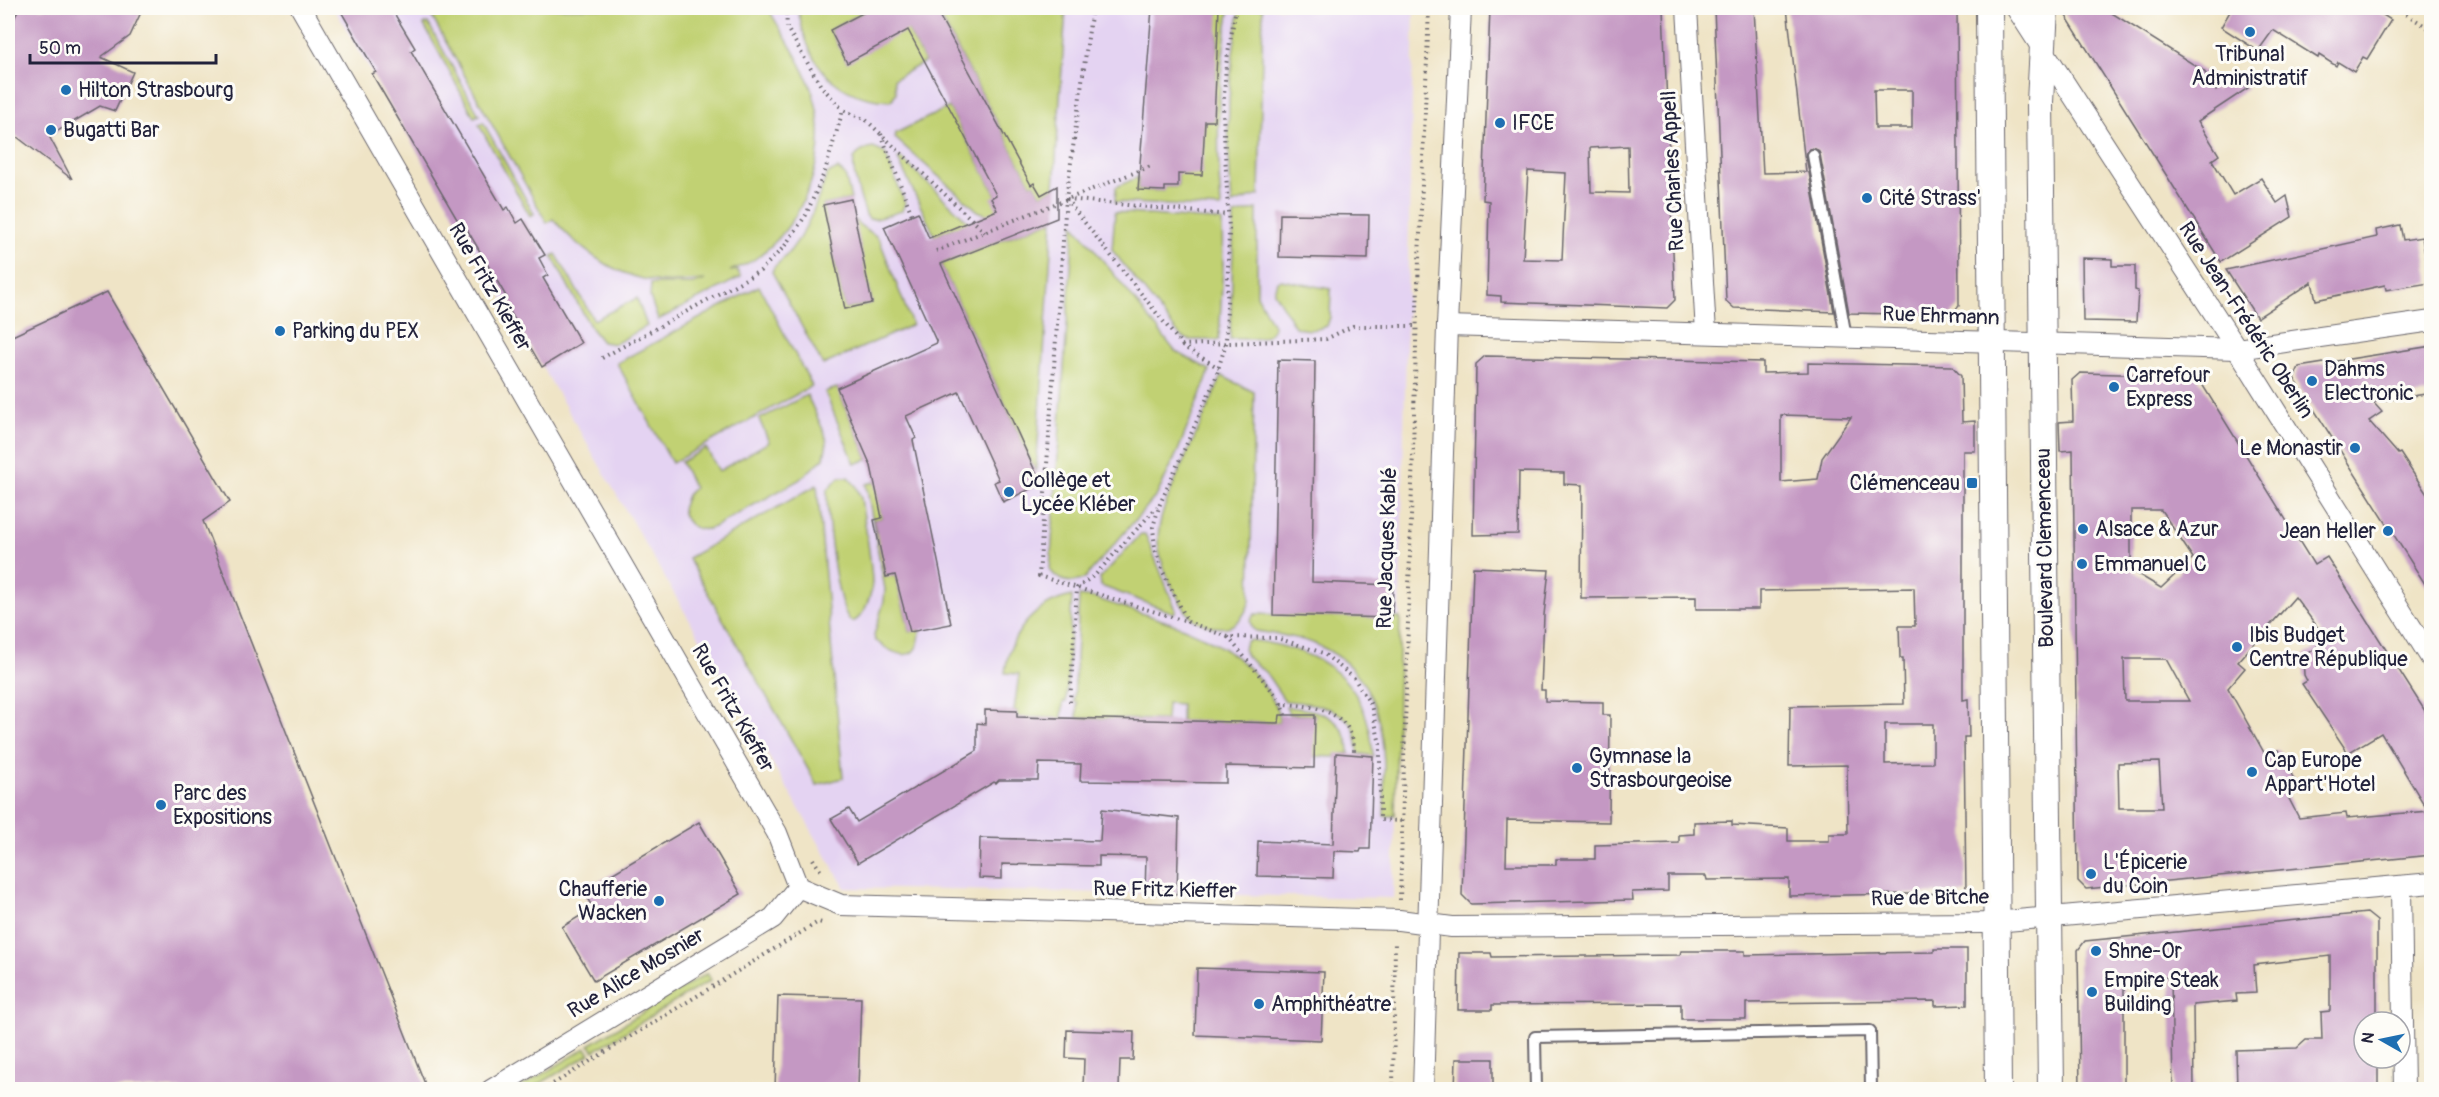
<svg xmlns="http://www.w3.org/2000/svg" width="2439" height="1097" font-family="Pangolin,sans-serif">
  <rect width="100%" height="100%" fill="#fdfcf7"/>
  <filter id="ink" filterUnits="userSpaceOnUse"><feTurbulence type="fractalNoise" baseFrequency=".0167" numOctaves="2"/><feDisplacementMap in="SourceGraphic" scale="12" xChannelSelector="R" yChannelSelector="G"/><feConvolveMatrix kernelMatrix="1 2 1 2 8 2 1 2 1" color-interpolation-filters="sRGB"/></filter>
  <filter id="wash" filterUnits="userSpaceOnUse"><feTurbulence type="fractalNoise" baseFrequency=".008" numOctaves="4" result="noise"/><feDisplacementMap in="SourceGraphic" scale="24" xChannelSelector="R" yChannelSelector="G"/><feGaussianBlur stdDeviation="1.35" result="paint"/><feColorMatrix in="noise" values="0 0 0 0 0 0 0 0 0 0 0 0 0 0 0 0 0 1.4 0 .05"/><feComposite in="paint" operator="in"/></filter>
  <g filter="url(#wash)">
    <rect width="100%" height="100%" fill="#efe4c6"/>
    <path fill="#e4d3f2" d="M334,8H1414L1393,898L845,888Z"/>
    <g fill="#c1d173" stroke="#727a57" stroke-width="1.5">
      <path d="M427,8H768C784,37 807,68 815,101C830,158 803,225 755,259C748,264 738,267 730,271L737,270L741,277L658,320L650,297L651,284H693L705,280C688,281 671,284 654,281C612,275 580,250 553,219L547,223Z"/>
      <path d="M798,8H888L870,17L866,11L830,30L847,62L898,11L925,62L894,79L896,93L891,101C832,99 806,60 798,8Z"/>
      <path d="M954,8H1066L1054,188L1041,195L1034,183L1031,185L940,16Z"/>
      <path d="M1219,8H1230C1217,75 1216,140 1221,208L1115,202L1116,187L1138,177V190L1164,191L1165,187H1178V174L1205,121H1214L1215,105L1205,104L1216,84V69L1208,68L1218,49V34L1210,33L1211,13H1219Z"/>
      <path d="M1240,8H1263L1259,195L1232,204C1226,134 1227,77 1240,8Z"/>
      <path d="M428,23L479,115L474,117L424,25Z"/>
      <path d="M949,107L996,195L1000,215L990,216L978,211L895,138L896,133Z"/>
      <path d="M483,122L534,214L530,216L479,125Z"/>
      <path d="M873,148L885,153L905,203L902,211L876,219H869L866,215C862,203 849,167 855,157C859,151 866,149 873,148Z"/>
      <path d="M901,158L975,228L961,225L938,234L939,245L898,159Z"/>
      <path d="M838,169L845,175L851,199L823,205L845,309L872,303L854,218C860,230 874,230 880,241L912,324L910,326L823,365L772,272L774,267C803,244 815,208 827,174Z"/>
      <path d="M1257,209V295L1274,327C1270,343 1244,338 1230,339L1234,215Z"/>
      <path d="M1115,212L1222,221L1223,268L1219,340H1189L1180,336L1112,250Z"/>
      <path d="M1053,220L1036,472L941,264Z"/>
      <path d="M1074,224L1175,351L1210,370L1178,451L1157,495L1085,578C1071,585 1059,582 1050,570Z"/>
      <path d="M556,254L594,320L637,298L647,326L615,344L602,342L591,328L552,256Z"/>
      <path d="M1281,280L1331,289L1330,317L1327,326C1317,330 1305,331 1295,327L1274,292L1277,281Z"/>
      <path d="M759,286L812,386L672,463L617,363Z"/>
      <path d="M1222,376L1254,392L1250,601C1243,621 1232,632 1210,626C1205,624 1197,622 1193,619C1179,606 1158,561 1158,541C1158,514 1173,487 1183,463C1196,434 1209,405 1222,376Z"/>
      <path d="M837,388L868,459L855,464L825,392Z"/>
      <path d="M807,395L825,434L827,442L824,458L799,480L714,527C698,534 685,525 682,509L687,495L694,488L681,462L706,448L719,471L769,442L759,419Z"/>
      <path d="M839,477H848L856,486L861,498C865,526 871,555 872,582C872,594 864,619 852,622C835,611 827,512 827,490Z"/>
      <path d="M875,482L882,518L873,520L876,532L886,530L892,562L883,564L886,577L895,575L910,632L920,630C919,666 895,656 875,640L874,635L884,601L885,589L866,484Z"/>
      <path d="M817,485L843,778L817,785L688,558Z"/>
      <path d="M1141,534H1145L1147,538L1176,610L1174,613L1101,586L1100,578Z"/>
      <path d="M1072,596L1066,702H1063L1062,718L1017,717V711H1014L1019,674L1005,673C1009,635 1033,604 1072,596Z"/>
      <path d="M1079,596L1095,598C1155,619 1229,633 1266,689C1273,700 1280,710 1279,723L1181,721V704L1167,703L1166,720L1077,718V702H1074Z"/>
      <path d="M1255,614L1400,618L1395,816H1384C1385,749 1389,674 1315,644C1296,636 1275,634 1256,631L1252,628L1250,620Z"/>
      <path d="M1250,640C1322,649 1369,679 1373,756L1358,753C1357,744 1357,733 1352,725C1338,706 1306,702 1285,701L1266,673L1246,656L1244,649L1246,641Z"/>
      <path d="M1286,707C1317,708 1348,717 1349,753L1336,755L1335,757L1306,756L1315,715L1289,714Z"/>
      <path d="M707,973L711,980L594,1051L589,1045Z"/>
      <path d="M586,1048L590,1054L531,1089H517Z"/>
    </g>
    <g id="blocks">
      <g fill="#c498c3" fill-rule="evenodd">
        <path d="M19,8H143L130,36L101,57L133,72L115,111L100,106L49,136L72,179L8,130V33Z"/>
        <path d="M339,8H391L415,48L411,51L504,210L508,207L517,223L523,219L545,255L539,258L548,275L543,278L581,343L542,367L504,301L507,298L468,231L465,233L372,74L376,72Z"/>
        <path d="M872,8H935L1031,185L1034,183L1041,195L1057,186V218L941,264L1041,484L1003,502L994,482L999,480L959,392L906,416L916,438L913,440L951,624L910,632L895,575L886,577L874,520L882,518L871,466L837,388L937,343L884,227L918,212L929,238L997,210L991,198L996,195L908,30L847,63L830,30Z"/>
        <path d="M1152,8H1219L1214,121H1205L1202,175L1178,174V187H1165V191L1138,190Z"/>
        <path d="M1490,8H1663L1675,300L1667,308L1501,302V296L1487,295L1489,201L1483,200ZM1628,146L1629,193L1591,192L1590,148ZM1528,171L1566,173L1562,260L1523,259Z"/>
        <path d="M1714,8H1754L1763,173L1806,172L1787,8H1957L1959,306L1951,315L1849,313L1820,154L1818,150L1812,148L1808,150L1806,156L1834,312L1734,308L1726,301ZM1874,90H1912V128H1875Z"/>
        <path d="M2061,8H2104L2204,71L2216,91L2226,75L2248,88L2198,121L2219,155L2212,160L2233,195L2261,178L2277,203L2287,196L2292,217L2221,262Z"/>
        <path d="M2232,8H2372L2391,20L2367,59L2363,57L2354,72L2338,62L2336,66L2319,55L2318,58L2273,30L2258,51L2221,27Z"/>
        <path d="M851,199L872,303L845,309L823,205Z"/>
        <path d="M1280,214L1369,215L1368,259L1279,257Z"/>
        <path d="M2400,225L2403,240L2422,237L2430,283L2386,290L2385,285L2316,300L2312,282L2257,318L2226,270L2377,237L2376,230Z"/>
        <path d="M2082,258L2112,259V266H2135V290L2138,291L2136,322L2083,321Z"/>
        <path d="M107,292L230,502L203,521L427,1089H8V338Z"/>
        <path d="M2432,346V393L2373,402L2382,412L2369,421L2398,454L2400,453L2432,502V595L2294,378L2299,367Z"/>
        <path d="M1485,356L1763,362V373L1808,372V363L1952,366L1961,376L1962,422L1975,421V451H1963V700L1968,699L1969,737H1964L1966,893L1789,896V879L1707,880L1706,876H1668V891L1632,892L1633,900L1471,904L1462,895L1473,567L1549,570L1544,615L1541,690H1545V701L1603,702V715H1610L1609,822L1507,820L1506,865H1556V859H1595V845L1679,843V835L1694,834V822L1732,821V825L1788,828V841H1829V834H1848L1847,765L1789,766L1790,706L1904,704L1903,658H1900L1899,626H1915L1914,588L1759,591V609H1696V597L1581,598L1582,485L1564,484V473L1519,472L1518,534L1473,535L1476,364ZM1781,415L1851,417L1822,458L1818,479L1781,482ZM1885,724H1933V763L1885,764Z"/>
        <path d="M1278,360L1315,361L1312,582L1393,585L1392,618L1273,615Z"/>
        <path d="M2080,373L2197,376L2314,565L2327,557L2432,722V855L2086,889L2078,881L2073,450L2060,451L2059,422L2073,421L2072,380ZM2131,510H2161L2193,558L2161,588L2131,570ZM2295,597L2321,632L2317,648L2303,656L2304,675L2307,681L2302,684L2348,753L2381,733L2428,811L2347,818L2346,813L2299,818L2283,787L2295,781L2278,750L2266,756L2228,688L2245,668L2238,662ZM2124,659H2166L2189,701H2125ZM2159,762L2162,808H2119L2118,763Z"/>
        <path d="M985,710L1017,711V717L1279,723L1280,715H1315L1314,768L1226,766V783L1080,781L1081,764L1039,763L1038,780H999L996,783L994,782L858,863L831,819L849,809L857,822L977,751V723L985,724Z"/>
        <path d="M1336,753L1373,756L1370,849H1361L1360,852L1334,851L1333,878L1257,876L1258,841L1333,844Z"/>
        <path d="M1102,809L1179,818L1177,894H1145L1146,857L1099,856V866L1002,864V879L979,878L980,838L1100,841Z"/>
        <path d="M699,822L741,894L594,981L562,927L593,908L583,891Z"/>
        <path d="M2367,913L2377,921V1022H2364V1058H2378V1089H2237L2236,1050L2297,1048L2306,1040H2322L2321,1012L2330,1011V956L2254,965L2256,993L2236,994L2237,1001L2193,1005L2194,1089H2173L2171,977L2124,981V1089H2080L2078,950L2085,941Z"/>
        <path d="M1934,949H1967V1005L1935,1006V1001L1746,1003V1019H1681V1004L1492,1005V1010H1458L1459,953H1491L1492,957L1680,955L1681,951H1745V955L1934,952Z"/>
        <path d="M1197,968L1324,972L1321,1040L1195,1035Z"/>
        <path d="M778,996L861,998L858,1089H775Z"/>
        <path d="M1067,1030L1134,1032L1133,1060H1120L1119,1089H1083L1084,1059L1066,1058Z"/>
        <path d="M1456,1059H1493V1089H1455Z"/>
      </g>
    </g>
  </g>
  <g filter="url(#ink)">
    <use href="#blocks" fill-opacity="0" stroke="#6a666c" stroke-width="1.5"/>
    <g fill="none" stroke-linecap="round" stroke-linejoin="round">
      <g stroke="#6a666c" stroke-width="14">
        <g id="service">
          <path d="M1813,155L1846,337"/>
          <path d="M1536,1090L1535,1037L1870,1031L1871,1090"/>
        </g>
      </g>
      <g stroke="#6a666c" stroke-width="22">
        <g id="minor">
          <path d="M301,8L777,833L798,887L841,905L1399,920L1452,927L1984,923L2432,883"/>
          <path d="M1687,8L1706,333"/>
          <path d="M2016,8L2237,349L2432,660"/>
          <path d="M1447,326L2237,349L2432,321"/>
          <path d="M2401,887L2404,1090"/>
          <path d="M491,1090L773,918L798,887"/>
          <path d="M1423,1090L1447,326L1461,8"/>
        </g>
      </g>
      <g stroke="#6a666c" stroke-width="28">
        <g id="tertiary">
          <path d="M1989,8L1998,1090"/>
          <path d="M2045,8L2040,102L2051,1090"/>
        </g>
      </g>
      <g stroke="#6a666c" stroke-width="4" stroke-dasharray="1.5 4.5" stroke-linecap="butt">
        <path d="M786,8L787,28L821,86L843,110"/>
        <path d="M1092,8L1066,199L1039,576L1188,622"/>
        <path d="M1236,8L1226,65L1223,113L1229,230L1226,343L1215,380L1160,504L1153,527L1155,549L1163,572L1188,622L1228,637L1277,638L1323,653L1354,678L1371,705L1380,744V820L1403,821"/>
        <path d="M2396,8L2432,30"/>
        <path d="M881,134L912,215"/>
        <path d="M1066,199L1182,345L1326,339L1353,326H1417"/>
        <path d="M1067,199L1228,215"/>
        <path d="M936,251L1151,166"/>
        <path d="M1182,346L1219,368"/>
        <path d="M602,358L760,271L784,247L806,215L825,171L843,110L866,120L985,232"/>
        <path d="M1228,637L1279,699L1285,715"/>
        <path d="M1070,702L1077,588L1096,574L1157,507"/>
        <path d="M1281,704C1315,705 1355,712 1354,753"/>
        <path d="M813,859L822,873"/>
        <path d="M1400,900L1417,310L1429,8"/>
        <path d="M543,1090L810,927L818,922L822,923"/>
        <path d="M1393,1090L1395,940"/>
      </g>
      <use href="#service" stroke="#fff" stroke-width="10"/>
      <use href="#minor" stroke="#fff" stroke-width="20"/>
      <use href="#tertiary" stroke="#fff" stroke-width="26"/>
    </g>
  </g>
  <g fill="#1f6fb2" stroke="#fdfcf7" stroke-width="2">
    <circle cx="2250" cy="32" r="6"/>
    <circle cx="66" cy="90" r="6"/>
    <circle cx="1500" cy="123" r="6"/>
    <circle cx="51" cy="130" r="6"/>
    <circle cx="1867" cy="198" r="6"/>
    <circle cx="280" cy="331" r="6"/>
    <circle cx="2312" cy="381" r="6"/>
    <circle cx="2114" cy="387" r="6"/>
    <circle cx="2355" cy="448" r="6"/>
    <rect x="1966" y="477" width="12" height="12" rx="3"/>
    <circle cx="1009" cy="492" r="6"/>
    <circle cx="2083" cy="529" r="6"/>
    <circle cx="2388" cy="531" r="6"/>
    <circle cx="2082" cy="564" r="6"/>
    <circle cx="2237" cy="647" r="6"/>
    <circle cx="1577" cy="768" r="6"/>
    <circle cx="2252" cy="772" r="6"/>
    <circle cx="161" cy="805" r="6"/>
    <circle cx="2091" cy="874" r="6"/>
    <circle cx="659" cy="901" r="6"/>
    <circle cx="2096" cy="951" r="6"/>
    <circle cx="2092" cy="992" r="6"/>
    <circle cx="1259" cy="1004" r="6"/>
  </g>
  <g text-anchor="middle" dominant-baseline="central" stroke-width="6" stroke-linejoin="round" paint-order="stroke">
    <g font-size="21" fill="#22223b" stroke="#fdfcf7" text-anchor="start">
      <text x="2250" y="54" text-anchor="middle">Tribunal<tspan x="2250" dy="24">Administratif</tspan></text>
      <text x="78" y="90">Hilton Strasbourg</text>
      <text x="1512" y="123">IFCE</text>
      <text x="63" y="130">Bugatti Bar</text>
      <text x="1879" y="198">Cité Strass'</text>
      <text x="292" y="331">Parking du PEX</text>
      <text x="2324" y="369">Dahms<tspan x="2324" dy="24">Electronic</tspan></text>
      <text x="2126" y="375">Carrefour<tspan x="2126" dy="24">Express</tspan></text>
      <text x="2343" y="448" text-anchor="end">Le Monastir</text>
      <text x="1021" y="480">Collège et<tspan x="1021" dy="24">Lycée Kléber</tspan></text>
      <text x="1960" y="483" text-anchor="end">Clémenceau</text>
      <text x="2095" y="529">Alsace &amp; Azur</text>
      <text x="2376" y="531" text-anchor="end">Jean Heller</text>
      <text x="2094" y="564">Emmanuel C</text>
      <text x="2249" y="635">Ibis Budget<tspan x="2249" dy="24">Centre République</tspan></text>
      <text x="1589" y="756">Gymnase la<tspan x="1589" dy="24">Strasbourgeoise</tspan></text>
      <text x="2264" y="760">Cap Europe<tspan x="2264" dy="24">Appart'Hotel</tspan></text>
      <text x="173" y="793">Parc des<tspan x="173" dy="24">Expositions</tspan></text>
      <text x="2103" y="862">L'Épicerie<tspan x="2103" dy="24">du Coin</tspan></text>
      <text x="647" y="889" text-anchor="end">Chaufferie<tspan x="647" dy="24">Wacken</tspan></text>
      <text x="2108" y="951">Shne-Or</text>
      <text x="2104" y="980">Empire Steak<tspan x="2104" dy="24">Building</tspan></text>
      <text x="1271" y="1004">Amphithéatre</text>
    </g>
    <g font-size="21" fill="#22223b" stroke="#fdfcf7">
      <text transform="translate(1673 171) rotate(-93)">Rue Charles Appell</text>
      <text transform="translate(490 287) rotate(60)">Rue Fritz Kieffer</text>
      <text transform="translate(1941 316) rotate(2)">Rue Ehrmann</text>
      <text transform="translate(2246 320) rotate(57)">Rue Jean-Frédéric Oberlin</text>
      <text transform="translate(1387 548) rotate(-88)">Rue Jacques Kablé</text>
      <text transform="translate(2045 548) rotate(-91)">Boulevard Clemenceau</text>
      <text transform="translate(733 708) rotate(60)">Rue Fritz Kieffer</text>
      <text transform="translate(1165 890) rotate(1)">Rue Fritz Kieffer</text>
      <text transform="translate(1930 898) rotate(-1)">Rue de Bitche</text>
      <text transform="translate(636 973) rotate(-31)">Rue Alice Mosnier</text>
    </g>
  </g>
  <rect width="2439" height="1097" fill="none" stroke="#fdfcf7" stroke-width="30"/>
  <g transform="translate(2382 1040) rotate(279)"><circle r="28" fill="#fdfcf7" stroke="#a5a5ac" stroke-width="1.5"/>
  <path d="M0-4.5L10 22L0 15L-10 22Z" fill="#1f6fb2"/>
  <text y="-9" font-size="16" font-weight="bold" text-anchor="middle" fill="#22223b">N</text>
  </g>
  <path d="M30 54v9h186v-9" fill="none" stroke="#22223b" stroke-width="3"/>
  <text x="39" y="54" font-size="18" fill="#22223b" stroke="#fdfcf7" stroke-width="4.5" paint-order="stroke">50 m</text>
</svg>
